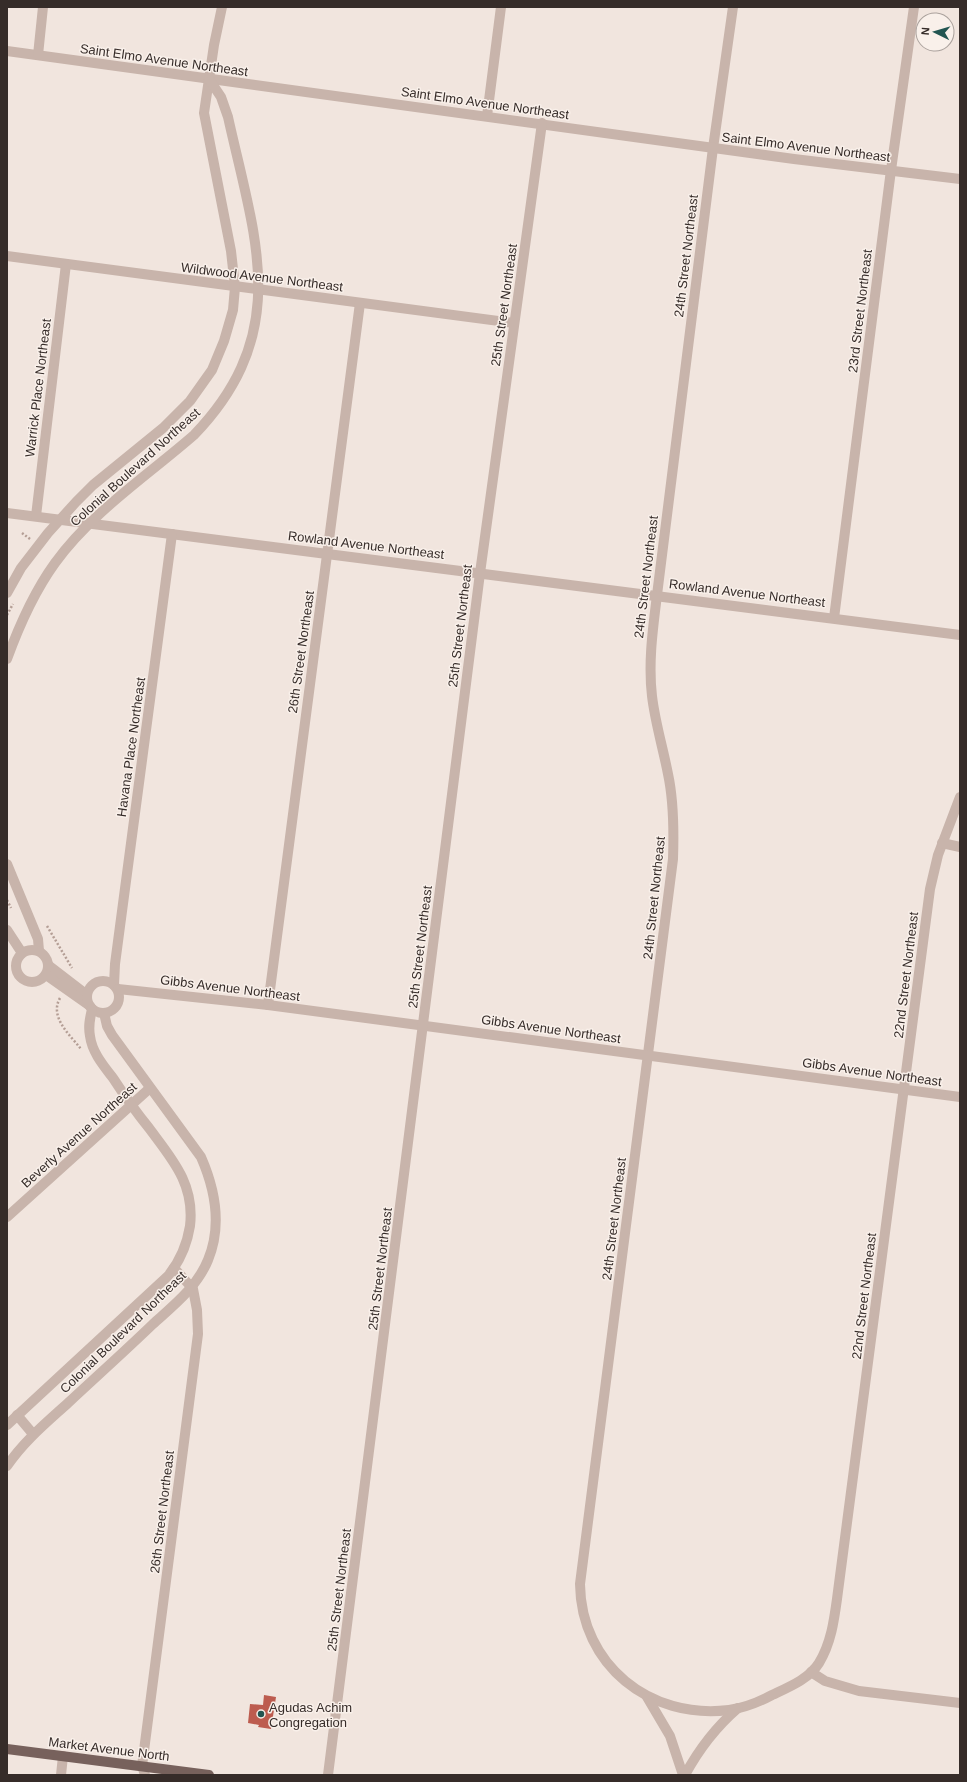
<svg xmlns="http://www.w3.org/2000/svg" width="967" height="1782" font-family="Arial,sans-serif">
  <rect width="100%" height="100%" fill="#f1e5de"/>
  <path fill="#bd5c4f" d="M264,1695L276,1697L271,1729L258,1727L259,1725L248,1723L250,1704L263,1705Z"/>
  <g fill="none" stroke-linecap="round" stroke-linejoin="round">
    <g stroke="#b49e95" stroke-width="2.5" stroke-dasharray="2 2" stroke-linecap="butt">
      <path d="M22,533L30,539"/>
      <path d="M7,615L13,604"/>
      <path d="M7,900L11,908"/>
      <path d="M47,926L72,968"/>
      <path d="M60,998C49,1017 70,1035 81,1049"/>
    </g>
    <g stroke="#c8b4ab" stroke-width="10">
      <path d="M733,7L713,148L657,595C653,628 648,662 652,696C655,722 663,748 668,774C674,802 674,830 673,859L580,1584C581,1665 650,1720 729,1710C744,1708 759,1702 772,1695C789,1687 809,1679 819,1663C831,1643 834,1621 837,1599L930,889L938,855L960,797"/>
      <path d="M7,51L794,159L960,179"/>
      <path d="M38,55L43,7"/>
      <path d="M487,116L501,7"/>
      <path d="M7,256L514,323"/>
      <path d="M7,513L960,635"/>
      <path d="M36,516L66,264"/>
      <path d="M7,593L21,568L48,533L76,502L93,485L163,428L190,401L212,370L224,341L233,310L235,287L231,251L204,113L214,45L222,7"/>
      <path d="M834,618L891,170L914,7"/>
      <path d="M7,659C19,626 34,592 55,563C92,512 147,476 194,435C293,332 255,239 228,117L221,97L209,79"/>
      <path d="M942,843L960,847"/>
      <path d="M7,864L38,939L39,951"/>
      <path d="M7,930L22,953"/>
      <circle cx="32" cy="966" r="16"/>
      <path d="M48,965L87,995"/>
      <path d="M46,975L90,1006"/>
      <circle cx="103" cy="997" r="16"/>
      <path d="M114,985L115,964L172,534"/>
      <path d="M118,989L268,1005L960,1097"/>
      <path d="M268,1005L360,303"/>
      <path d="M7,1217L150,1088"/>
      <path d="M17,1415L33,1434"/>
      <path d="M7,1425L168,1276C180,1261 187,1245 190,1226C195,1184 172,1159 149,1128C136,1112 124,1095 113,1078C103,1065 92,1052 90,1036C88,1026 90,1018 92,1009"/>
      <path d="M7,1466C24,1441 46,1423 68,1403C97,1376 125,1351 153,1324C174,1305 197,1287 208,1260C222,1226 215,1189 201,1157L112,1035L107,1026L104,1013"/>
      <path d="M811,1672L825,1681L859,1691L960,1703"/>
      <path d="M647,1697L670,1736L683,1775"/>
      <path d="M61,1775L63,1756"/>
      <path d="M145,1775L142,1766L198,1334L197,1310L193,1289L174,1268"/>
      <path d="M328,1775L480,573L542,123"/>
      <path d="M685,1775C699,1749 716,1727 738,1708"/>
    </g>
    <path stroke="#77615c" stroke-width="10" d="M7,1749L209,1775"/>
  </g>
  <circle fill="#225551" stroke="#f9f0ea" stroke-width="1.5" cx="261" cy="1714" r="4"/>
  <g text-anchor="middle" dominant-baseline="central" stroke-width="3" stroke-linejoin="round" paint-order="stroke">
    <g font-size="13" fill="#362c29" stroke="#f9f0ea">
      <text transform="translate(164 60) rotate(8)">Saint Elmo Avenue Northeast</text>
      <text transform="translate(485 103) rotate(8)">Saint Elmo Avenue Northeast</text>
      <text transform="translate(806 147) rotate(7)">Saint Elmo Avenue Northeast</text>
      <text transform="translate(686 256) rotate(-83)">24th Street Northeast</text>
      <text transform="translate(262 277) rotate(7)">Wildwood Avenue Northeast</text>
      <text transform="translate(504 305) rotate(-82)">25th Street Northeast</text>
      <text transform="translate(860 311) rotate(-83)">23rd Street Northeast</text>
      <text transform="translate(38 388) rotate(-83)">Warrick Place Northeast</text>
      <text transform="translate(135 467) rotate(-42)">Colonial Boulevard Northeast</text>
      <text transform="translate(366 545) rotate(7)">Rowland Avenue Northeast</text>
      <text transform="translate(646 577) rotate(-83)">24th Street Northeast</text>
      <text transform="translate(747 593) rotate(7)">Rowland Avenue Northeast</text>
      <text transform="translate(460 626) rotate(-83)">25th Street Northeast</text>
      <text transform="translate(301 652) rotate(-82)">26th Street Northeast</text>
      <text transform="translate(131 747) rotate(-82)">Havana Place Northeast</text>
      <text transform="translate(654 898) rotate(-84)">24th Street Northeast</text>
      <text transform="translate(420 947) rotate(-83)">25th Street Northeast</text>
      <text transform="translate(906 975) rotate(-83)">22nd Street Northeast</text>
      <text transform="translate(230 988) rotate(7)">Gibbs Avenue Northeast</text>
      <text transform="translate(551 1029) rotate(8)">Gibbs Avenue Northeast</text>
      <text transform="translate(872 1072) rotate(8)">Gibbs Avenue Northeast</text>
      <text transform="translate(79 1135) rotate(-42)">Beverly Avenue Northeast</text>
      <text transform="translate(614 1219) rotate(-83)">24th Street Northeast</text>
      <text transform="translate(380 1269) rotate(-83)">25th Street Northeast</text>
      <text transform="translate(864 1296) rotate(-83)">22nd Street Northeast</text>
      <text transform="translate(123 1332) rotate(-44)">Colonial Boulevard Northeast</text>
      <text transform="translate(162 1512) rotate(-83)">26th Street Northeast</text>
      <text transform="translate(339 1590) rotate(-83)">25th Street Northeast</text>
      <text transform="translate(109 1749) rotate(7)">Market Avenue North</text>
    </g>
    <g font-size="13" fill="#362c29" stroke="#f9f0ea" text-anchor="start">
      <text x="269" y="1707">Agudas Achim<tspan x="269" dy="15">Congregation</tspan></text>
    </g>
  </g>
  <rect width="967" height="1782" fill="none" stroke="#362c29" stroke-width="16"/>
  <g transform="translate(935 32) rotate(275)"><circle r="19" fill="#f9f0ea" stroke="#aba29d"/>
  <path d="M0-3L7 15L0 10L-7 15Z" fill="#225551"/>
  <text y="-6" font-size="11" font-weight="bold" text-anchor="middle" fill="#362c29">N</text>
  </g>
</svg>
